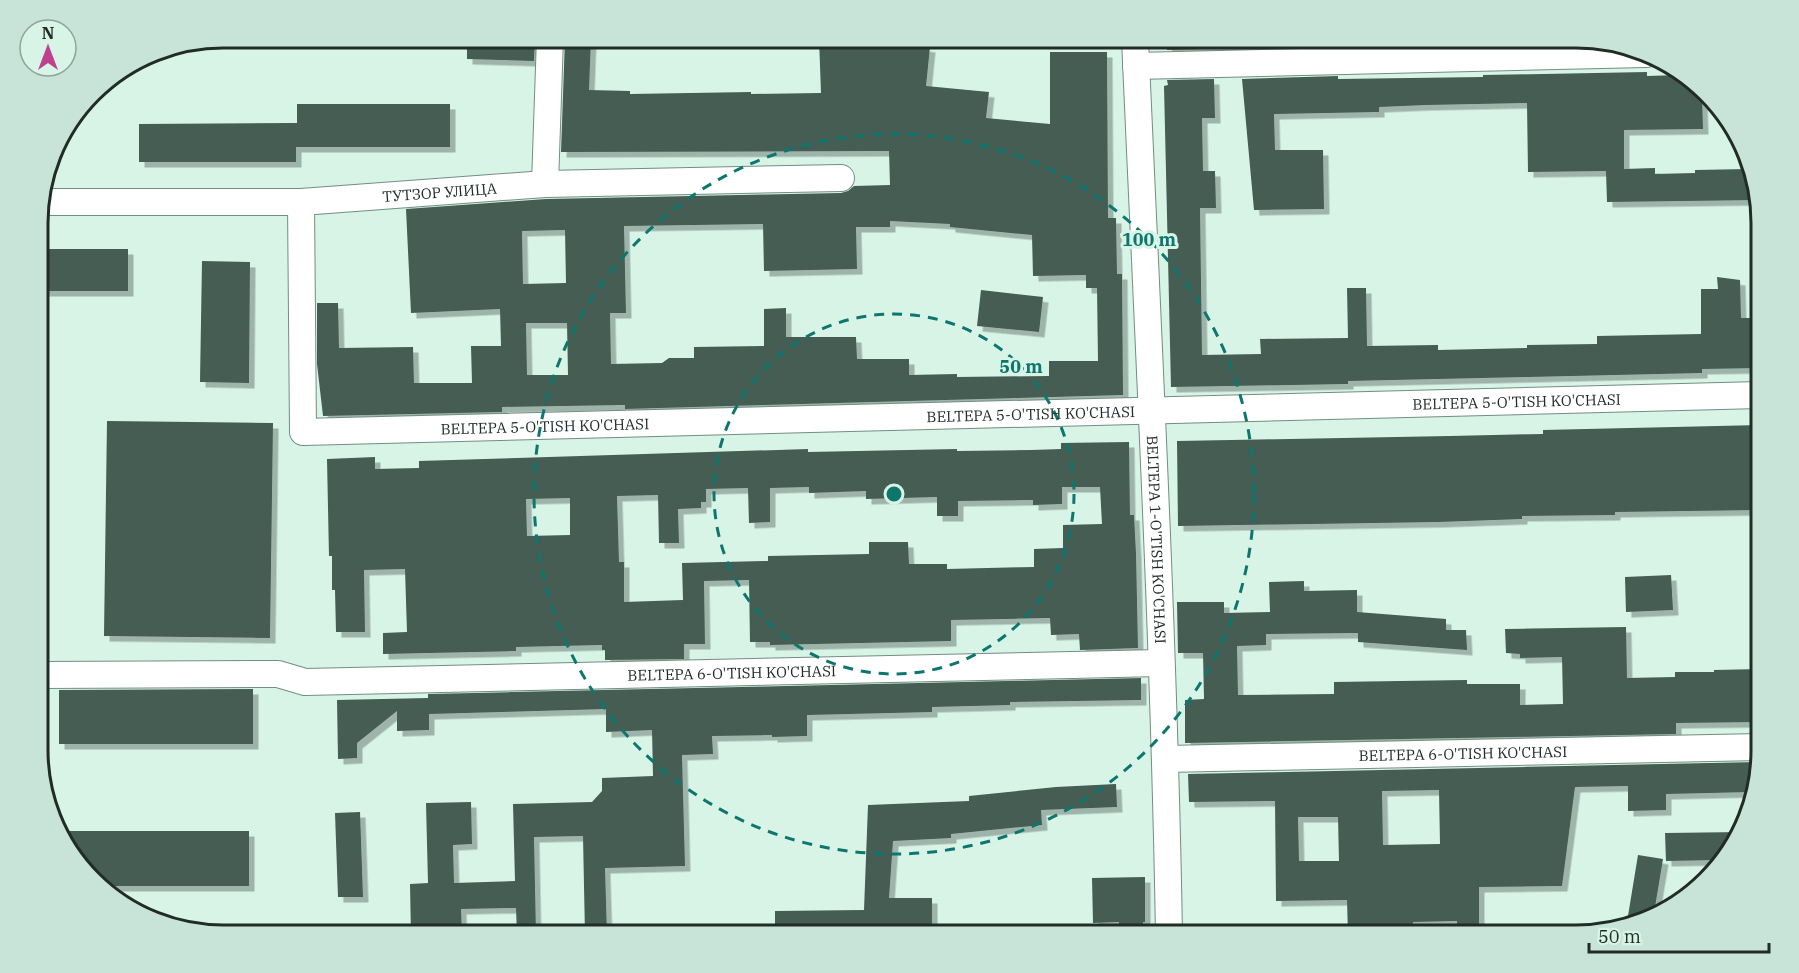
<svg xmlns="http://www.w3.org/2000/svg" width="1799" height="973" font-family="'IBM Plex Serif',serif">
  <defs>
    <filter id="shadow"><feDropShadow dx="5.5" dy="5.5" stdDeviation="0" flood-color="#0004"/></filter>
  </defs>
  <rect width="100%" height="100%" fill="#d7f4e7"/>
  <g fill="#445d52" fill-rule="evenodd" filter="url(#shadow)">
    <path d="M467,38H535L534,61L467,59Z"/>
    <path d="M565,38H591L589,90L630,91V94L751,92V94L821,93L819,38H898V43L930,47L926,86L989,92L986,118L1050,124V52H1107L1108,218H1116L1117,274H1122L1123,395L625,409V405L502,407V412L323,416L317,364V303H338L339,348L413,347L414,383H472L471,346H501L500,309L411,313L406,209L546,199L841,193L848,191L854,186L890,185L889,151L561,152ZM890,221L950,224V227L1032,235L1033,276L1086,275V288H1097L1098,361H1049V376L957,377V374L909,375V359H857L856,337H786V308L764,309V346L694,347V358H669L662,363L611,364L610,313H626L624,226L763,224L764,271L857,269L856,227H890ZM565,230L566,283L523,284L522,231ZM526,323H567L568,375H527Z"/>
    <path d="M1166,38H1337V46L1167,50Z"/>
    <path d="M1647,72V76L1679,75L1702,96L1703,129L1624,130V169L1655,168V174L1695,173V170L1748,169L1760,200L1607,202L1606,171L1528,172L1527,103L1426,105L1379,107V112L1274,114L1275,150H1323L1324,209L1254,210L1242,79L1338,76V79L1483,77V75Z"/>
    <path d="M1214,79L1215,118H1202L1203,171H1215L1216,208H1200L1202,355L1261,354L1260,339L1348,338L1347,288H1366L1367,346L1438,345V350L1527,348V345L1597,344V336L1701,334V289H1718L1717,277L1740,280L1741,318H1760V368L1702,369V373L1348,381V384L1171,387L1164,86L1168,85L1167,80Z"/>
    <path d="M297,104H450V147H296V162H139V124L297,123Z"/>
    <rect x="38" y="249" width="90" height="42"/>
    <path d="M202,261L250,262L249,383L200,382Z"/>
    <path d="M981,290L1043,297L1039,332L977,326Z"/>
    <path d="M107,421L273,423L270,638L104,636Z"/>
    <path d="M1761,425V510L1615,512V515L1522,516V519L1438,522L1178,526L1177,441L1450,436L1543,434V430Z"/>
    <path d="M1129,442L1130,515H1134L1136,554L1138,648L1080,650L1079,634L1051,635L1050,618L951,620V641L770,645V642H750L749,580L704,581L705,644H684V659L605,660V650H602V645L516,647V651L383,654V633L407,632L405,569L364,570L365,632H336L335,590H332V556H329L327,459L375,457V469L419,468V461L808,449V452L957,449V451L1032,450L1061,449V443ZM809,487V493L866,491V499L937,497V516H958V501L1033,500V505L1062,504V487H1100L1102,524L1063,525V548L1034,549V567L947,569V564H909L908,542H869V554L768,556V561L682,563L683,600L624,602V562H619L617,496L658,495L659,543H679L678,509L701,508V502H706V489L748,488L749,523L770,522V488ZM570,498V535L527,536L526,499Z"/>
    <path d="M1671,575L1673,610L1626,612L1625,577Z"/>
    <path d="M1304,581V591L1357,590V612L1446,619V630H1466L1467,650L1358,642V633L1266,634V645L1237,646L1238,695L1334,694V682L1467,680V684H1520V705L1563,704L1562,657L1520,658V654L1506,653L1505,629L1626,627L1627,678L1675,677V672H1714V670L1761,669V722L1676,723V734L1185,743V700L1204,699L1203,653H1178L1177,602H1224V613L1270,612L1269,582Z"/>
    <path d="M1141,678V700L1010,702V705L932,707V712L807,715V736L772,737V735L712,736L713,754L682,755L685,866L605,868L607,935H585L583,836L534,837L536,935H517L516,908L461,909L462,935H411L410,884L428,883L426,803L471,802L472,844L453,845L454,883L515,881L513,804L592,802L602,791V778L653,776L652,730L606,732V709L429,714V730L397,731V711L357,743V758L338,759L337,700L428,698V694Z"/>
    <path d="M253,689V744H59V690Z"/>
    <path d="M1759,762L1752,792L1666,794V810L1628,811V786L1575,787L1562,886L1479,887V935H1457V921L1413,922V935H1348L1347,900L1276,901L1275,801L1189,802L1188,774ZM1439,790L1440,844L1383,845L1382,791ZM1298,817H1338L1339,861H1299Z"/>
    <path d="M1116,784L1117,807L1041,810L1042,825L951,834V838L893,841L889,898H932V935H775V911L864,910L868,805L969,801V796L1056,787Z"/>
    <path d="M360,812L363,897H338L335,813Z"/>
    <path d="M61,831H249V886H107L69,853Z"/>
    <path d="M1742,832L1718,860L1666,861L1665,833Z"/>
    <path d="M1638,855L1663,859L1654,913L1627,922Z"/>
    <path d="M1145,877V922H1143V935H1119V922L1093,923L1092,878Z"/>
  </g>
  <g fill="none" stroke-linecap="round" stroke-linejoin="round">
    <g stroke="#738d82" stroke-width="28">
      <g id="street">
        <path id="s1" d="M1135,38C1148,337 1164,636 1169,935"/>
        <path d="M1136,66L1646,54"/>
        <path d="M545,184L550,38"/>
        <path id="s2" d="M40,202H301L545,184L841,178"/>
        <path id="s3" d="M301,202L303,432L1760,395"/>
        <path id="s4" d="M39,675L278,674L305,682L1160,663"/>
        <path id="s5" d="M1166,759L1761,747"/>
      </g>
    </g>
    <use href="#street" stroke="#fff" stroke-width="26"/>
  </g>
  <g fill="none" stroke="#0f766e" stroke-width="3" stroke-dasharray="10 8">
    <circle cx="894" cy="494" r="180"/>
    <circle cx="894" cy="494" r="360"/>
  </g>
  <g text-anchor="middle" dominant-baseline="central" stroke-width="6" stroke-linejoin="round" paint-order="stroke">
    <g font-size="15" fill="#212c27" stroke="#d7f4e7">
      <text stroke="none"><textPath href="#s2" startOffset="400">ТУТЗОР УЛИЦА</textPath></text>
      <text stroke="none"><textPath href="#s3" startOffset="1444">BELTEPA 5-O'TISH KO'CHASI</textPath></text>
      <text stroke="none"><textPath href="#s3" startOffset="958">BELTEPA 5-O'TISH KO'CHASI</textPath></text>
      <text stroke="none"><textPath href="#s3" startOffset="472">BELTEPA 5-O'TISH KO'CHASI</textPath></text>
      <text stroke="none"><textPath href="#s1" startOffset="502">BELTEPA 1-O'TISH KO'CHASI</textPath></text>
      <text stroke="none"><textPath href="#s4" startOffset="694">BELTEPA 6-O'TISH KO'CHASI</textPath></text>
      <text stroke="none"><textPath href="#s5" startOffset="297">BELTEPA 6-O'TISH KO'CHASI</textPath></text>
    </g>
  </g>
  <path d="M0 0H1799V973H0ZM223 48H1576A175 175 0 0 1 1751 223V750A175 175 0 0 1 1576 925H223A175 175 0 0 1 48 750V223A175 175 0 0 1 223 48Z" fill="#c8e4d8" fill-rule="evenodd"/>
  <path fill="none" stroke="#212c27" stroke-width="3" d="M223 48H1576A175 175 0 0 1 1751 223V750A175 175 0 0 1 1576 925H223A175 175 0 0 1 48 750V223A175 175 0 0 1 223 48Z"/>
  <circle cx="894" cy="494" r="9" fill="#0f766e" stroke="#d7f4e7" stroke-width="3"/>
  <g font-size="18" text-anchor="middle" font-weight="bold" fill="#0f766e" stroke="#d7f4e7" stroke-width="6" stroke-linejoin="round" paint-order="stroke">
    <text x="1149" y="246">100 m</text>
    <text x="1021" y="373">50 m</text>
  </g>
  <g transform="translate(48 48)"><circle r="28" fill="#d7f4e7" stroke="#8ea49a" stroke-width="1.5"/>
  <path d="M0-4.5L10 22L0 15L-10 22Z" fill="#bf418e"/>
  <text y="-9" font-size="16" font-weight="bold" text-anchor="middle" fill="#212c27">N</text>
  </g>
  <path d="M1589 943v9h180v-9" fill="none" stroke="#212c27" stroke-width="3"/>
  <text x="1598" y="943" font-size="18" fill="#212c27" stroke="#d7f4e7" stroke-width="4.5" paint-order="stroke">50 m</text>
</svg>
